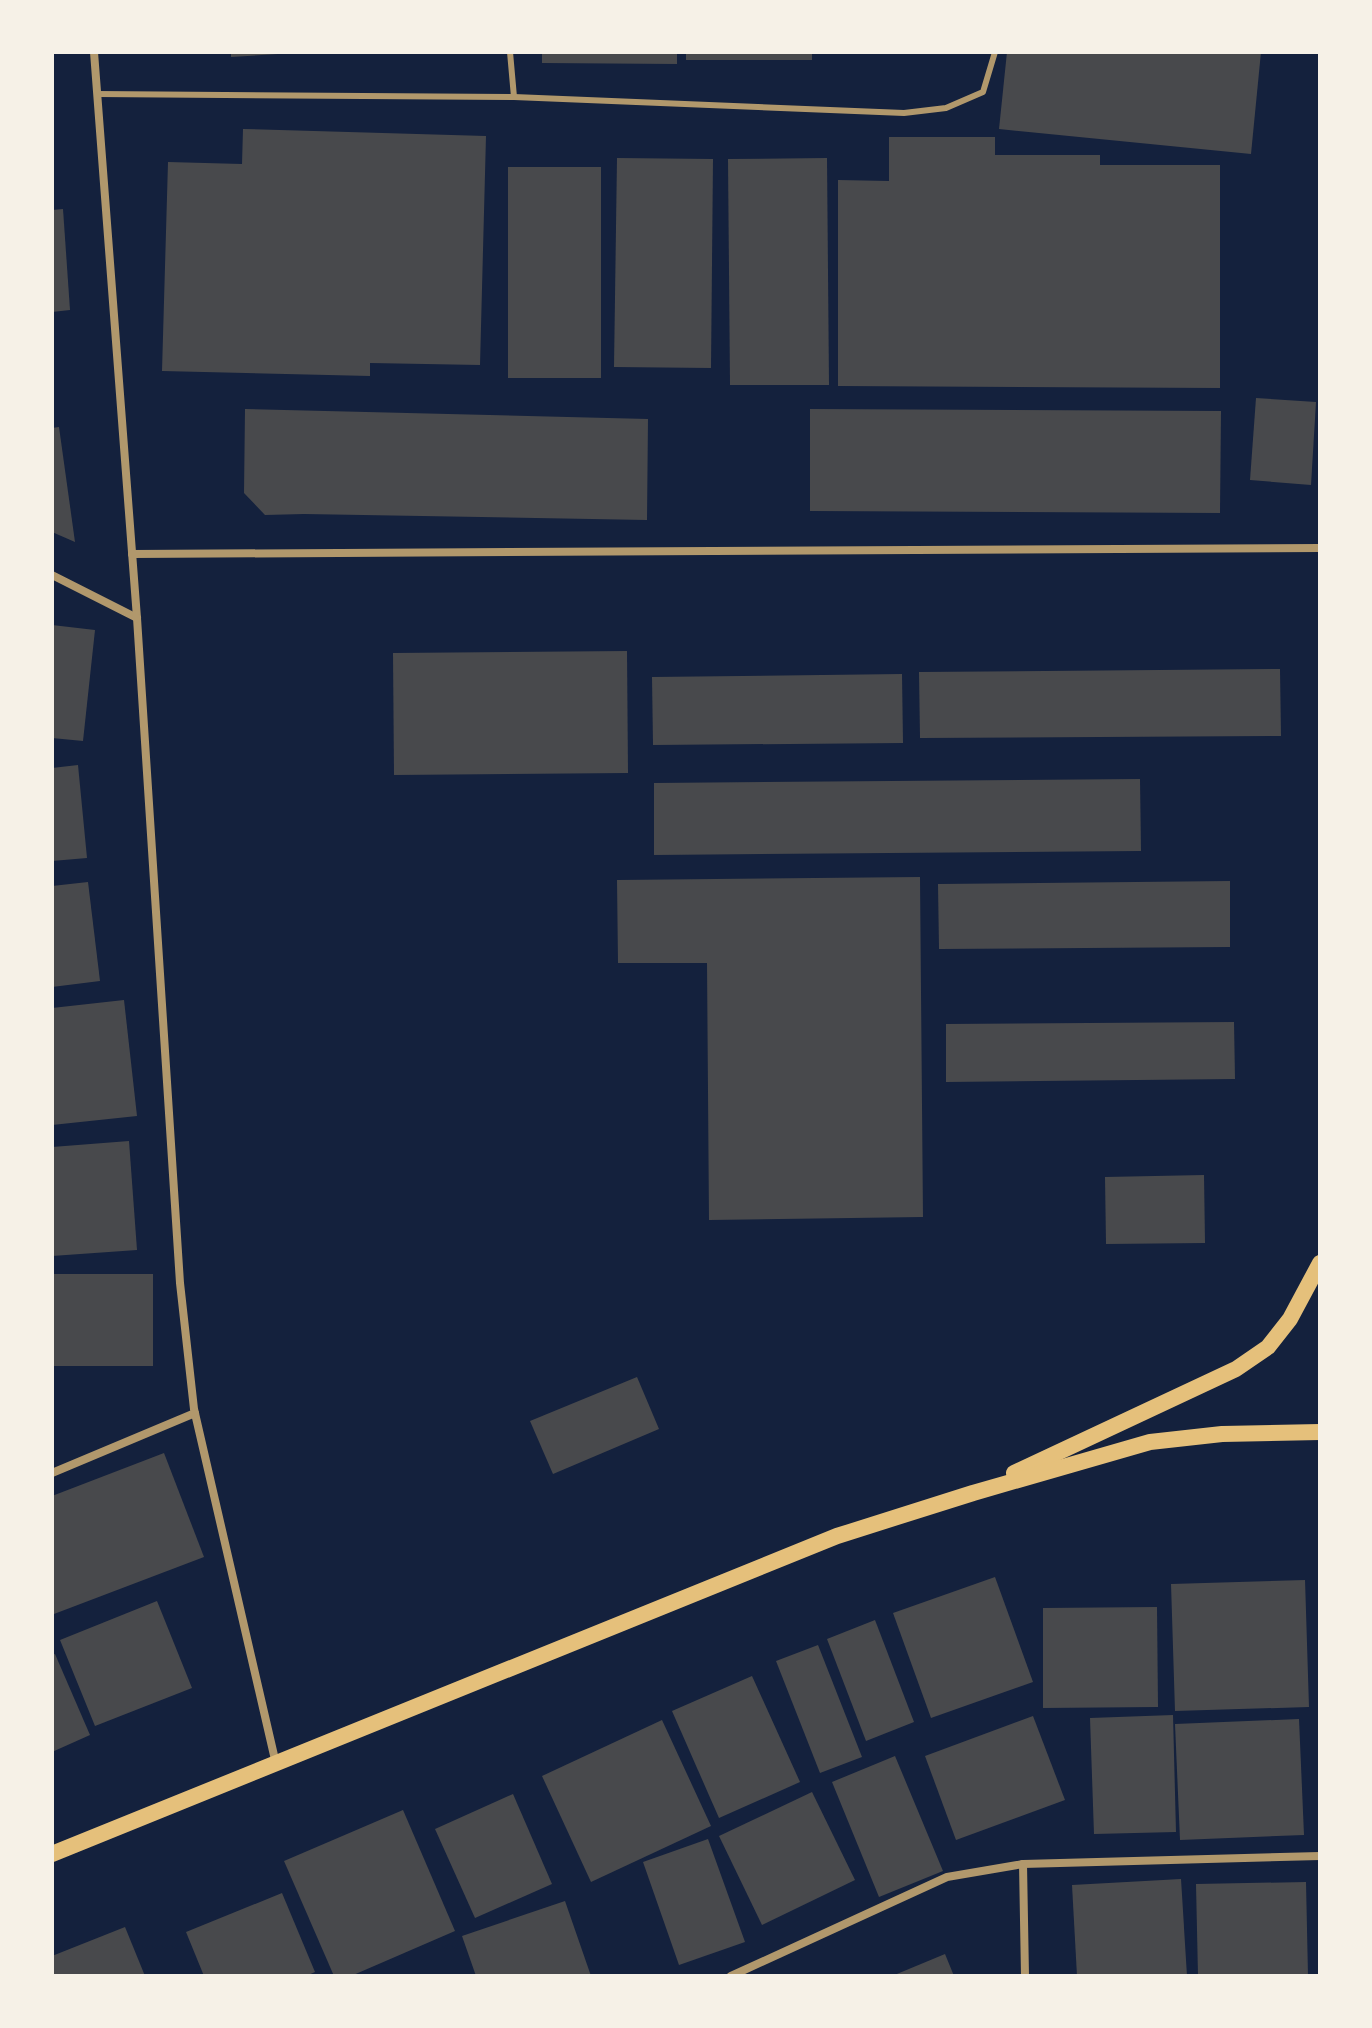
<svg xmlns="http://www.w3.org/2000/svg" width="1372" height="2028" font-family="Overpass,sans-serif">
  <rect width="100%" height="100%" fill="#14213d"/>
  <g fill="#48494c">
    <path d="M231,52H278V54L231,57Z"/>
    <path d="M542,52H677V64L542,63Z"/>
    <rect x="686" y="52" width="126" height="8"/>
    <path d="M1007,52H1261L1251,154L999,129Z"/>
    <path d="M243,129L486,136L480,365L370,363V376L162,371L168,162L242,164Z"/>
    <path d="M889,137H995V155H1100V165H1220V388L838,386V180L889,181Z"/>
    <path d="M617,158L713,159L711,368L614,367Z"/>
    <path d="M827,158L829,385H730L728,159Z"/>
    <rect x="508" y="167" width="93" height="211"/>
    <path d="M63,209L70,310L52,312V210Z"/>
    <path d="M1256,398L1316,402L1311,485L1250,480Z"/>
    <path d="M245,409L648,419L647,520L304,514L265,515L244,493Z"/>
    <path d="M810,409L1221,411L1220,513L810,511Z"/>
    <path d="M59,427L75,542L52,532V428Z"/>
    <path d="M52,625L95,630L83,741L52,738Z"/>
    <path d="M627,651L628,773L394,775L393,653Z"/>
    <path d="M1280,669L1281,736L920,738L919,672Z"/>
    <path d="M902,674L903,743L653,745L652,677Z"/>
    <path d="M78,765L87,858L52,861V768Z"/>
    <path d="M1140,779L1141,851L654,855V783Z"/>
    <path d="M920,877L923,1217L709,1220L707,963H618L617,880Z"/>
    <path d="M1230,881V947L939,949L938,884Z"/>
    <path d="M88,882L100,981L52,987V886Z"/>
    <path d="M124,1000L137,1116L52,1125V1008Z"/>
    <path d="M1234,1022L1235,1079L946,1082V1024Z"/>
    <path d="M129,1141L137,1250L52,1256V1147Z"/>
    <path d="M1204,1175L1205,1243L1106,1244L1105,1177Z"/>
    <rect x="52" y="1274" width="101" height="92"/>
    <path d="M637,1377L659,1429L553,1474L530,1421Z"/>
    <path d="M164,1453L204,1557L54,1614L52,1608V1496Z"/>
    <path d="M995,1577L1033,1682L931,1718L893,1613Z"/>
    <path d="M1305,1580L1309,1707L1175,1711L1171,1584Z"/>
    <path d="M157,1601L192,1688L95,1726L60,1640Z"/>
    <path d="M1157,1607L1158,1707L1043,1708V1608Z"/>
    <path d="M875,1620L914,1722L866,1741L827,1639Z"/>
    <path d="M818,1645L862,1757L820,1773L776,1661Z"/>
    <path d="M55,1654L90,1735L52,1752V1655Z"/>
    <path d="M752,1676L800,1782L719,1818L672,1711Z"/>
    <path d="M1173,1715L1176,1832L1094,1834L1090,1718Z"/>
    <path d="M1033,1716L1065,1800L956,1840L925,1756Z"/>
    <path d="M1299,1719L1304,1835L1180,1840L1175,1724Z"/>
    <path d="M662,1720L711,1826L591,1882L542,1776Z"/>
    <path d="M895,1756L943,1871L879,1897L832,1782Z"/>
    <path d="M812,1792L855,1880L762,1925L719,1836Z"/>
    <path d="M513,1794L552,1884L475,1918L435,1829Z"/>
    <path d="M403,1810L455,1931L351,1976H334L284,1861Z"/>
    <path d="M708,1839L745,1942L679,1965L643,1862Z"/>
    <path d="M1181,1879L1187,1976H1077L1072,1885Z"/>
    <path d="M1306,1882L1308,1976H1198L1196,1884Z"/>
    <path d="M282,1893L315,1972L306,1976H204L186,1932Z"/>
    <path d="M565,1901L591,1976H476L462,1936Z"/>
    <path d="M125,1927L145,1976H53L52,1956Z"/>
    <path d="M945,1954L954,1976H892Z"/>
  </g>
  <g fill="none" stroke-linecap="round" stroke-linejoin="round">
    <g stroke="#b1986c" stroke-width="6">
      <path d="M510,52L514,97"/>
      <path d="M97,94L514,97L904,113L946,108L983,92L995,52"/>
    </g>
    <g stroke="#b1986c" stroke-width="8">
      <path d="M94,52L137,618L180,1283L194,1409L276,1764"/>
      <path d="M132,554L1320,548"/>
      <path d="M52,575L137,618"/>
      <path d="M52,1473L195,1413"/>
      <path d="M1023,1864L1025,1976"/>
      <path d="M731,1976L947,1877L1023,1864L1320,1856"/>
    </g>
    <g stroke="#e5c07b" stroke-width="16">
      <path d="M1014,1473L1236,1369L1268,1347L1290,1319L1320,1263"/>
      <path d="M52,1854L837,1536L973,1493L1150,1442L1222,1434L1320,1432"/>
    </g>
  </g>
  <rect width="1372" height="2028" fill="none" stroke="#f6f1e7" stroke-width="108"/>
</svg>
